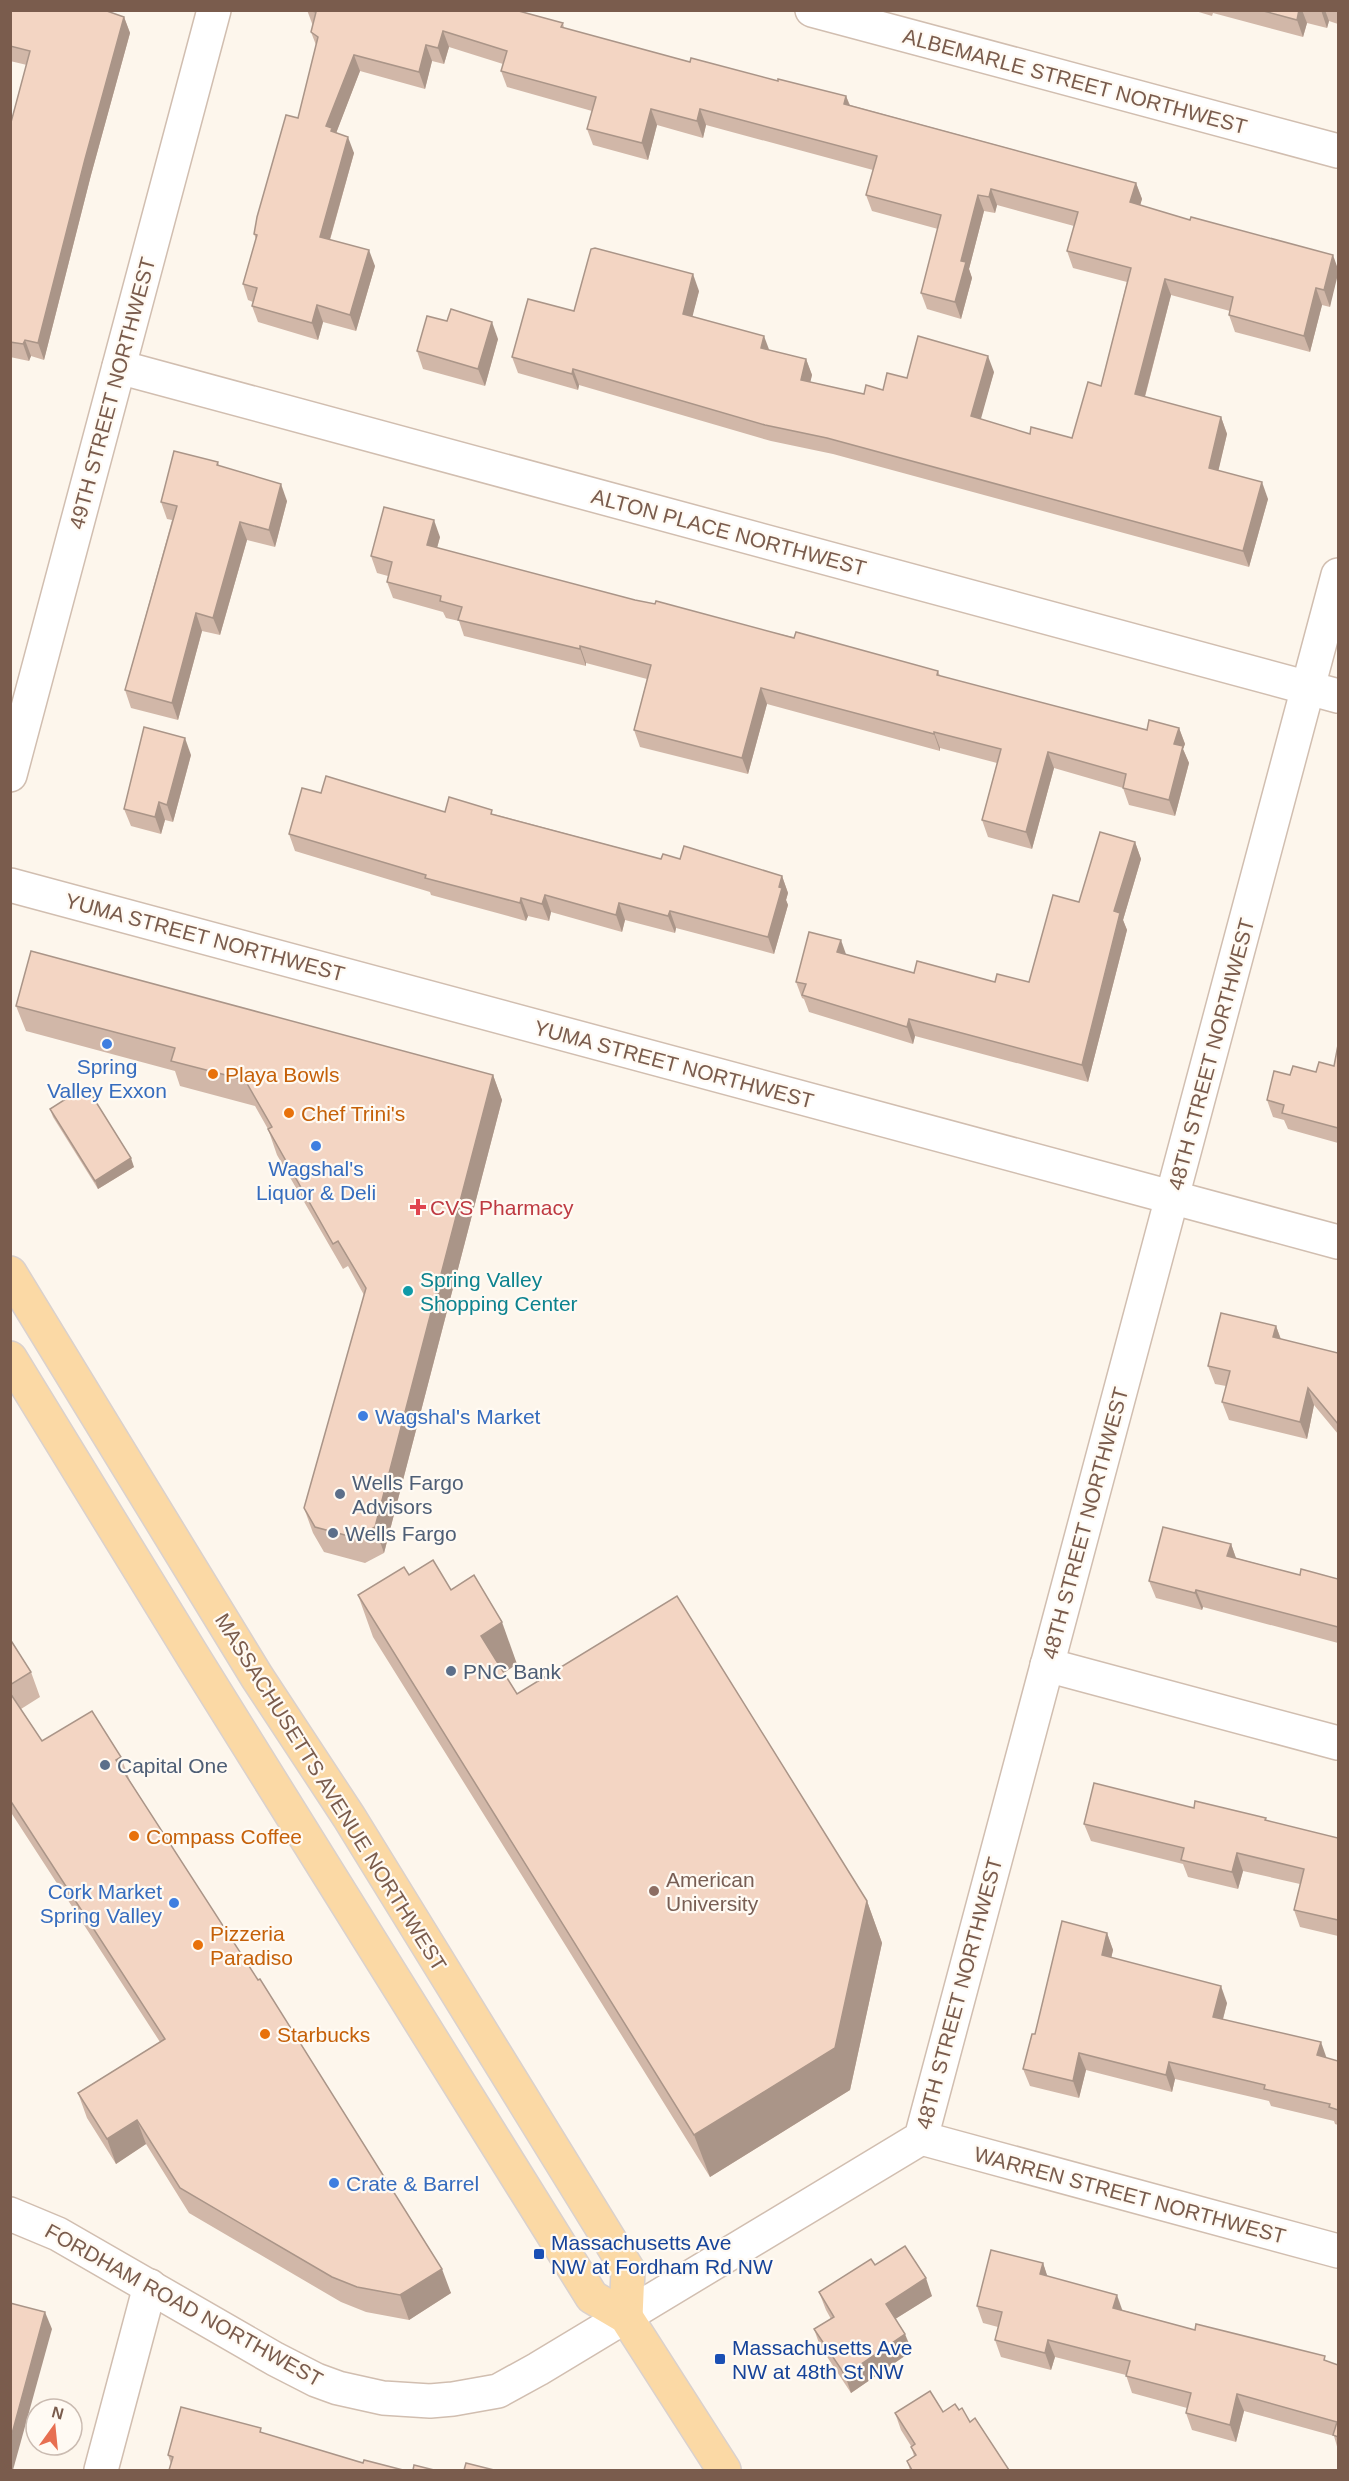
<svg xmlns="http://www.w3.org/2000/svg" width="1349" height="2481" font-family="Helvetica,sans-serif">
  <rect width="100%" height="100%" fill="#fdf6ec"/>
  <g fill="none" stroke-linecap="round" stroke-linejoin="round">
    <g stroke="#d1beb0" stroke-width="36">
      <g id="minor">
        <path d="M812,10L1338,151"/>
        <path d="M119,367L1338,696"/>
        <path d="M10,775L214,10"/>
        <path d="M10,885L1338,1242"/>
        <path d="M1047,1665L1338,1743"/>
        <path d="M921,2138L1338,2251"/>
        <path d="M10,2214L58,2234L275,2359L316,2380L338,2388L383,2398L430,2401L453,2399L498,2391L538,2369L921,2138L1338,575"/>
        <path d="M101,2470L150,2286"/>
      </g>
    </g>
    <g stroke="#dad1cd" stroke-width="36">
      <g id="major">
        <path d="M10,1273L257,1677L349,1817L628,2270L626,2317"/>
        <path d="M10,1358L194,1658L592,2297L626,2317L724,2470"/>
      </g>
    </g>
    <use href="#minor" stroke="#fff" stroke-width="33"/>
    <use href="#major" stroke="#fbd9a5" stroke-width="33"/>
  </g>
  <g fill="#d1b7a8">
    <path d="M10,10L124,17L130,33L91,175L44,360L31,356L29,361L10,357V126L27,65L10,61Z"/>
    <path d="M307,10H515L563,23L564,28L690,62L846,96L850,105L1136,183L1142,199L1140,205L1190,220L1333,255L1330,307L1322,305L1310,352L1235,332L1229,315L1230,311L1171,295L1145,397L1221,417L1227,434L1218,471L1268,499L1249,567L833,454L771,441L579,385L578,390L518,373L512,357L574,311L699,291L692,316L769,350L806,359L812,375L810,382L864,394L883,390L907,378L994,372L980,419L1030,434L1072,438L1101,386L1127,282L1073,268L1067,251L1074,226L997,205L995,213L984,211L969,269L972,278L961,319L927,309L921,293L938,229L872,211L866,195L873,170L706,125L703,138L657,125L648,160L593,145L587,129L592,111L507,87L501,71L503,64L449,47L444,64L432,61L425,89L360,71L336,133L354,153L330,240L375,266L356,331L323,322L318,340L258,322L252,306L253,302L248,300L243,284L256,239L254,234L298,118L316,45L311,32L313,26Z"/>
    <path d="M1192,10H1338V24L1329,21L1327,28L1307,23L1303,37L1213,13L1212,16Z"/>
    <path d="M498,339L485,386L423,369L417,351Z"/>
    <path d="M218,462L219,466L287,501L275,547L247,540L220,635L202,631L178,720L131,708L125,690L172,520L167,519L161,502Z"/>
    <path d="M440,537L437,548L635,600L938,671L940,676L1147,730L1179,728L1185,744L1183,749L1189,763L1175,816L1129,805L1123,788L1054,768L1032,849L988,837L982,820L997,763L940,748V751L767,704L748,774L640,747L634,730L647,679L586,663V666L464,636L459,621L446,618L443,612L393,598L387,582L388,576L377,573L371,556Z"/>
    <path d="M191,755L173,822L165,820L161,834L131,826L124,809Z"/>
    <path d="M321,793L445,812L494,814L661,859H680L782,876L788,893L786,900L788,905L774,954L676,928L675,933L625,920L622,932L551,912L549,921L528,916L526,921L431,895L430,892L295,851L289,834Z"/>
    <path d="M1135,842L1141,859L1123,920L1127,930L1088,1082L915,1036L913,1044L809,1012L804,999L802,998L796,982L846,955L914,973L995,982H1029L1079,902Z"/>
    <path d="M16,1006L493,1075L502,1100L384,1553L365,1563L324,1552L313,1533L304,1508L364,1295L348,1266L343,1269L277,1155L268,1129L255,1106L180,1086L175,1071L26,1031Z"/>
    <path d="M1338,1045V1143L1288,1129L1284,1120L1273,1117L1267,1100L1290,1075L1316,1072L1334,1066Z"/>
    <path d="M50,1109L134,1167L98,1189L53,1117Z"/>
    <path d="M1276,1326L1281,1339L1338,1353V1434L1314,1405L1307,1439L1229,1420L1222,1402L1226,1386L1215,1384L1208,1366Z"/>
    <path d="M1231,1544L1236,1558L1300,1575L1338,1579V1643L1203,1607L1202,1610L1156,1598L1149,1581Z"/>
    <path d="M409,1575L451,1590L517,1664L504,1673L517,1694L867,1901L882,1943L850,2090L710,2177L373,1637L358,1595Z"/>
    <path d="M10,1639L31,1672L40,1697L21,1709L42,1741L121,1757L130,1781L451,2293L409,2320L366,2312L341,2302L189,2213L146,2144L116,2164L87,2118L78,2093L160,2042L10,1811Z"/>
    <path d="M1194,1808L1267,1821L1338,1838V1936L1300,1927L1294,1910L1300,1884L1243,1871L1238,1889L1188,1877L1183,1864L1091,1841L1084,1824Z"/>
    <path d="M1107,1933L1113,1950L1111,1958L1227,2003L1223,2019L1326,2058L1338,2061V2125L1335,2124L1334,2121L1271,2106L1269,2101L1175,2079L1172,2092L1086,2070L1079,2098L1030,2086L1023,2069L1035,2034Z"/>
    <path d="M1043,2263L1047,2276L1122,2310L1195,2330L1326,2361L1338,2365V2450L1334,2436L1244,2411L1236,2442L1192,2430L1186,2413L1187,2408L1132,2393L1126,2375L1055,2357L1051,2370L1001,2357L995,2340L998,2327L983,2323L977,2306Z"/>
    <path d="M875,2265L932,2296L895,2319L912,2351L851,2393L820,2346L814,2329L831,2319L826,2310L819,2292Z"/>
    <path d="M959,2410L970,2422L1009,2470H910L907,2461L914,2456L911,2446L901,2430L895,2413L943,2412Z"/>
    <path d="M263,2433L363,2463L171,2464L168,2455Z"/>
  </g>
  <g fill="#aa9588">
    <path d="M1299,10H1302L1307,23L1303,37L1297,20Z"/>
    <path d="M1321,10H1325L1329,21L1327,28Z"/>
    <path d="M124,17L130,33L91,175L44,360L38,343L85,159Z"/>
    <path d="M443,31L449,47L444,64L438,48Z"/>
    <path d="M426,45L432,61L425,89L419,72Z"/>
    <path d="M354,55L360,71L335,136L326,126Z"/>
    <path d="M846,96L852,112L844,104Z"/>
    <path d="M651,109L657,125L648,160L642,143Z"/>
    <path d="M700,109L706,125L703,138L697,121Z"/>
    <path d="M348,137L354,153L326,253L320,237Z"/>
    <path d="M1136,183L1142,199L1136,219L1130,202Z"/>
    <path d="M991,189L997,205L995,213L989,197Z"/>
    <path d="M978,195L984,211L969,269L972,278L961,319L955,302L961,261Z"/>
    <path d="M369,250L375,266L356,331L350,315Z"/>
    <path d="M1333,255L1338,269V274L1330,307L1324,290Z"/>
    <path d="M693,274L699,291L689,330L683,314Z"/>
    <path d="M1165,279L1171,295L1141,411L1135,394Z"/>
    <path d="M1316,288L1322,305L1310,352L1304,336Z"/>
    <path d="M317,305L323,322L318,340L312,323Z"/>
    <path d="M492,322L498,339L485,386L478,369Z"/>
    <path d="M764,336L770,352L761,348Z"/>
    <path d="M25,340L31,356L29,361L23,344Z"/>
    <path d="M988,356L994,372L977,433L971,416Z"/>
    <path d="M806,359L812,375L807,396L801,380Z"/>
    <path d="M573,369L579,385L578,390L572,374Z"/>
    <path d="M1221,417L1227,434L1215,485L1209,468Z"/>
    <path d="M1262,482L1268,499L1249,567L1243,551Z"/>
    <path d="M281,484L287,501L275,547L269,530Z"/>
    <path d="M434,520L440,537L433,562L427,545Z"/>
    <path d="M240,522L247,540L220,635L213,618Z"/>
    <path d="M196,613L202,631L178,720L172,703Z"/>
    <path d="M580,646L586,663V666L580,649Z"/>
    <path d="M761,688L767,704L748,774L742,758Z"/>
    <path d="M1179,728L1185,744L1183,749L1189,763L1175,816L1169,800L1174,744Z"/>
    <path d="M934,732L940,748V751L934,734Z"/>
    <path d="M185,738L191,755L173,822L167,805Z"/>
    <path d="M1048,752L1054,768L1032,849L1026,832Z"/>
    <path d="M159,802L165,820L161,834L155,817Z"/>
    <path d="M1135,842L1141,859L1123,920L1127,930L1088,1082L1082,1065L1114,911Z"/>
    <path d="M782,876L788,893L786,900L788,905L774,954L768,937Z"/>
    <path d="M545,895L551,912L549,921L542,904Z"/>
    <path d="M521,898L528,916L526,921L520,903Z"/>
    <path d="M619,903L625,920L622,932L616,915Z"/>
    <path d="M670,911L676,928L675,933L668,916Z"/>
    <path d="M841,940L847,957L837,952Z"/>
    <path d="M909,1019L915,1036L913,1044L907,1027Z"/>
    <path d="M493,1075L502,1100L384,1553L375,1527Z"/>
    <path d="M131,1158L134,1167L98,1189L95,1181Z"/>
    <path d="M1276,1326L1282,1343L1273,1337Z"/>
    <path d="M1308,1388L1314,1405L1307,1439L1300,1422Z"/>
    <path d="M1231,1544L1237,1561L1227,1556Z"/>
    <path d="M1196,1590L1203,1607L1202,1610L1195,1593Z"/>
    <path d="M502,1622L517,1664L496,1678L481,1636Z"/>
    <path d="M1237,1853L1243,1871L1238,1889L1232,1872Z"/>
    <path d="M867,1901L882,1943L850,2090L710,2177L694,2135Z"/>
    <path d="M1107,1933L1113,1950L1108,1972L1102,1955Z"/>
    <path d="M1221,1986L1227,2003L1219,2034L1213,2017Z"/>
    <path d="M1321,2042L1327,2059L1317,2055Z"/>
    <path d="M1079,2053L1086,2070L1079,2098L1073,2081Z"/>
    <path d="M1169,2062L1175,2079L1172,2092L1166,2075Z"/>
    <path d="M137,2120L146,2144L116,2164L107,2139Z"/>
    <path d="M1043,2263L1049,2281L1040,2274Z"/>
    <path d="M442,2269L451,2293L409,2320L400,2295Z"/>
    <path d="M926,2278L932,2296L892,2321L886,2304Z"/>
    <path d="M1117,2295L1123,2312L1113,2308Z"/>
    <path d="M45,2312L52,2329L13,2470H10V2441Z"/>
    <path d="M905,2334L912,2351L851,2393L845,2375Z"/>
    <path d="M1048,2340L1055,2357L1051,2370L1045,2353Z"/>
    <path d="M1237,2394L1244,2411L1236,2442L1230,2425Z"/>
  </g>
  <g fill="#f3d5c3" stroke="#aa9588" stroke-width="1.5">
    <path d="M10,10H104L124,17L85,159L38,343L25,340L23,344L10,342V126L30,51L10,46Z"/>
    <path d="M309,10H515L563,23L561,27L690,62L691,58L778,81V79L846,96L844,104L1136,183L1130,202L1190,220L1191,217L1333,255L1324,290L1316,288L1304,336L1229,315L1233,297L1165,279L1135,394L1221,417L1209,468L1262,482L1243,551L827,438L765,425L573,369L572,374L512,357L528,299L574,311L591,249L595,248L693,274L683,314L764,336L761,348L806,359L801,380L864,394L866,385L883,390L887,373L907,378L918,336L988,356L971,416L1030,434L1031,427L1072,438L1088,382L1101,386L1131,268L1067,251L1078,212L991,189L989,197L978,195L961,261L966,262L955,302L921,293L941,215L866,195L877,156L700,109L697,121L651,109L642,143L587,129L596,97L501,71L507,51L443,31L438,48L426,45L419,72L354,55L326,126L332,128L331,131L348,137L320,237L369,250L350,315L317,305L312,323L252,306L257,288L243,284L257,235L254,234L257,217L286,115L298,118L318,37L311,32L316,12Z"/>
    <path d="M1260,10H1299L1297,20Z"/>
    <path d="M451,309L492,322L478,369L417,351L427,316L447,321Z"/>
    <path d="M174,451L218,462L217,465L281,484L269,530L240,522L213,618L196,613L172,703L125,690L177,506L161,502Z"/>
    <path d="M384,507L434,520L427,545L635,600L655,604L656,601L794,638L796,632L938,671L937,675L1147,730L1149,720L1179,728L1174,744L1183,746L1169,800L1123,788L1126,774L1048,752L1026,832L982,820L1001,749L934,732V734L761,688L742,758L634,730L651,665L580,646V649L458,620L462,607L440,601L441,596L387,582L392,562L371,556Z"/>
    <path d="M144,727L185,738L167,805L159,802L155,817L124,809Z"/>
    <path d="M326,776L445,812L449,797L492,810L491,814L661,859L663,854L680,859L684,846L782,876L779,887L782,888L768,937L670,911L668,916L619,903L616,915L545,895L542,904L521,898L520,903L425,878L426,875L289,834L302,788L321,793Z"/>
    <path d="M1100,832L1135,842L1114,911L1120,913L1082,1065L909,1019L907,1027L802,995L806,984L796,982L809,932L841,940L837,952L914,973L917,961L995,982L997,974L1029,982L1053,895L1079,902Z"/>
    <path d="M31,951L493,1075L375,1527L356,1538L315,1527L304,1508L366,1288L338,1241L333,1244L268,1129L272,1127L245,1080L171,1061L175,1048L16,1006Z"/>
    <path d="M1338,1045V1128L1282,1113L1284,1105L1267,1100L1274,1071L1290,1075L1293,1066L1316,1072L1319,1062L1334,1066Z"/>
    <path d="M86,1086L131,1158L95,1181L50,1109Z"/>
    <path d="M1221,1313L1276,1326L1273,1337L1338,1353V1424L1308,1388L1300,1422L1222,1402L1230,1371L1208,1366Z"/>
    <path d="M1163,1527L1231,1544L1227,1556L1300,1575L1301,1569L1338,1579V1627L1196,1590L1195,1593L1149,1581Z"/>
    <path d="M433,1560L451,1590L474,1575L502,1622L481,1636L517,1694L677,1596L867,1901L835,2048L694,2135L358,1595L404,1567L409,1575Z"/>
    <path d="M10,1639L31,1672L10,1685Z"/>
    <path d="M10,1693L42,1741L92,1711L121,1757L116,1760L258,1980L260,1979L442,2269L400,2295L357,2287L332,2277L180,2188L137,2120L107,2139L78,2093L165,2039L10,1800Z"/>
    <path d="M1094,1783L1194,1808L1195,1801L1266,1818L1265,1820L1338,1838V1920L1294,1910L1304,1869L1237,1853L1232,1872L1181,1860L1184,1848L1084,1824Z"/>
    <path d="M1062,1921L1107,1933L1102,1955L1221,1986L1213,2017L1321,2042L1317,2055L1338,2061V2110L1329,2107L1330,2104L1264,2089L1265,2085L1169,2062L1166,2075L1079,2053L1073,2081L1023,2069L1032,2034H1035Z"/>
    <path d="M905,2246L926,2278L886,2304L905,2334L845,2375L814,2329L834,2317L819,2292L871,2259L875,2265Z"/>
    <path d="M991,2250L1043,2263L1040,2274L1117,2295L1113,2308L1195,2330L1196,2324L1325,2356L1324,2360L1338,2365V2437L1333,2435L1337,2422L1237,2394L1230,2425L1186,2413L1191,2393L1126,2376L1130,2361L1048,2340L1045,2353L995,2340L1002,2312L977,2306Z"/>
    <path d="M10,2303L45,2312L10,2441Z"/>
    <path d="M930,2391L943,2412L955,2404L959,2410L962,2408L970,2422L975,2418L1009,2470H912L907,2461L916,2455L911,2447L915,2444L895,2413Z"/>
    <path d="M181,2407L261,2428L260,2432L363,2463L364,2460L403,2470H169L173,2457L168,2455Z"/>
    <path d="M466,2463L494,2470H464Z"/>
    <path d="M414,2465L434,2470H413Z"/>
  </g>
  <g fill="#3f7fe0" stroke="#fffaf3" stroke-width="2">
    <circle cx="107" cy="1044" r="6"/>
    <circle cx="316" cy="1146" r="6"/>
    <circle cx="363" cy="1416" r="6"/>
    <circle cx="174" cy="1903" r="6"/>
    <circle cx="334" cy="2183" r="6"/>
  </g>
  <g fill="#e8710a" stroke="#fffaf3" stroke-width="2">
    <circle cx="213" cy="1074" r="6"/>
    <circle cx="289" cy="1113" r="6"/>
    <circle cx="134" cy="1836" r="6"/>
    <circle cx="198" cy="1945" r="6"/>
    <circle cx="265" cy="2034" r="6"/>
  </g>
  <path fill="#e0444e" stroke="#fffaf3" stroke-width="2" d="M415 1198h6v6h6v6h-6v6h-6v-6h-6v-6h6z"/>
  <circle fill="#0f9aa8" stroke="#fffaf3" stroke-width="2" cx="408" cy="1291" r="6"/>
  <g fill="#5c6f8a" stroke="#fffaf3" stroke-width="2">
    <circle cx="340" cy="1494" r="6"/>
    <circle cx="333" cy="1533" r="6"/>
    <circle cx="451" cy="1671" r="6"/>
    <circle cx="105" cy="1765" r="6"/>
  </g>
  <circle fill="#8d6e63" stroke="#fffaf3" stroke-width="2" cx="654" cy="1891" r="6"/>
  <g fill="#1a4fb4" stroke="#fffaf3" stroke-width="2">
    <rect x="533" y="2248" width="12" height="12" rx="3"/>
    <rect x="714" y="2353" width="12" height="12" rx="3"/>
  </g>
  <g text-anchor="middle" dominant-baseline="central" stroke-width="4.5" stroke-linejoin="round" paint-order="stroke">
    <g font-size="21" fill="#7a5c4d" stroke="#fffaf3">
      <text transform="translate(1075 81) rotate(15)">ALBEMARLE STREET NORTHWEST</text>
      <text transform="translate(112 393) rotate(-75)">49TH STREET NORTHWEST</text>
      <text transform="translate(729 532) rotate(15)">ALTON PLACE NORTHWEST</text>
      <text transform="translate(205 937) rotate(15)">YUMA STREET NORTHWEST</text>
      <text transform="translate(1211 1054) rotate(-75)">48TH STREET NORTHWEST</text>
      <text transform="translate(674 1064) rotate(15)">YUMA STREET NORTHWEST</text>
      <text transform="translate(1085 1523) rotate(-75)">48TH STREET NORTHWEST</text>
      <text transform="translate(331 1792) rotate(58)">MASSACHUSETTS AVENUE NORTHWEST</text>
      <text transform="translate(959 1993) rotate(-75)">48TH STREET NORTHWEST</text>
      <text transform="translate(1130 2195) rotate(15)">WARREN STREET NORTHWEST</text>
      <text transform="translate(184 2305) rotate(29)">FORDHAM ROAD NORTHWEST</text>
    </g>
    <g font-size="21" fill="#366cbe" stroke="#fffaf3">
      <text x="107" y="1066">Spring<tspan x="107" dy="24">Valley Exxon</tspan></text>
      <text x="316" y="1168">Wagshal's<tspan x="316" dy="24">Liquor &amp; Deli</tspan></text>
      <text x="375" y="1416" text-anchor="start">Wagshal's Market</text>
      <text x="162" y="1891" text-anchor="end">Cork Market<tspan x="162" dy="24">Spring Valley</tspan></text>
      <text x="346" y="2183" text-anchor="start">Crate &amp; Barrel</text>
    </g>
    <g font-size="21" fill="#c56008" stroke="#fffaf3" text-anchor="start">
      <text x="225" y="1074">Playa Bowls</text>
      <text x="301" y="1113">Chef Trini's</text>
      <text x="146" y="1836">Compass Coffee</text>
      <text x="210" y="1933">Pizzeria<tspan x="210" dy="24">Paradiso</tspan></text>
      <text x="277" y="2034">Starbucks</text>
    </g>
    <g font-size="21" fill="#be3a42" stroke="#fffaf3" text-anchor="start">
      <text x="430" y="1207">CVS Pharmacy</text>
    </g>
    <g font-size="21" fill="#0d838f" stroke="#fffaf3" text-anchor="start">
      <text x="420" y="1279">Spring Valley<tspan x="420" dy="24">Shopping Center</tspan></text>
    </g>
    <g font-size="21" fill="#4e5e75" stroke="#fffaf3" text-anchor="start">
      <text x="352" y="1482">Wells Fargo<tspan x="352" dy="24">Advisors</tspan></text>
      <text x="345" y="1533">Wells Fargo</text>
      <text x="463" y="1671">PNC Bank</text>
      <text x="117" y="1765">Capital One</text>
    </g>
    <g font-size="21" fill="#785e54" stroke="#fffaf3" text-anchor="start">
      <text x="666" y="1879">American<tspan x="666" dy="24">University</tspan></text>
    </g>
    <g font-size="21" fill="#164399" stroke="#fffaf3" text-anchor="start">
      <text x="551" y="2242">Massachusetts Ave<tspan x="551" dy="24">NW at Fordham Rd NW</tspan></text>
      <text x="732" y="2347">Massachusetts Ave<tspan x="732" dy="24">NW at 48th St NW</tspan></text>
    </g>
  </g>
  <rect width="1349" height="2481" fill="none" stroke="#7a5c4d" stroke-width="24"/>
  <g transform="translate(54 2427) rotate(15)"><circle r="28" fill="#fffaf3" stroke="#cabbb1" stroke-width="1.5"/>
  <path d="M0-4.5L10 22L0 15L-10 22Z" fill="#e76f51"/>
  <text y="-9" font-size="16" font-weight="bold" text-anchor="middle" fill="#7a5c4d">N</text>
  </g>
</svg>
